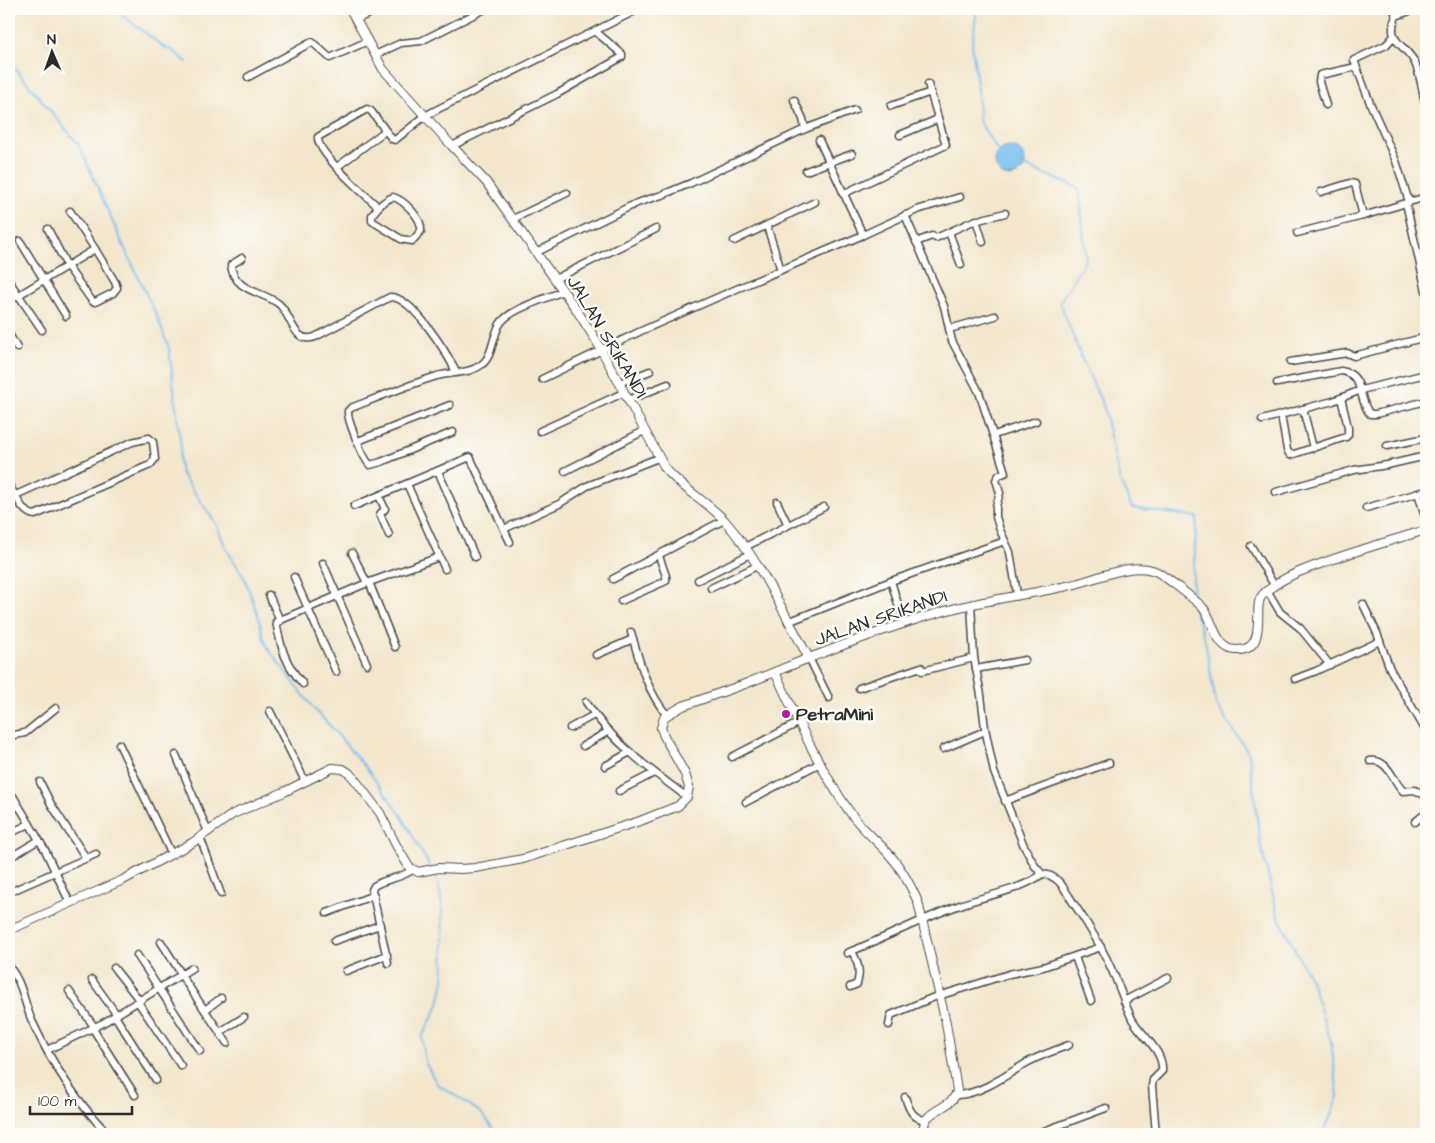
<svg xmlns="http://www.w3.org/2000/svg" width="1435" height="1143" font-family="'Architects Daughter',sans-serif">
  <rect width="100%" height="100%" fill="#fdfcf7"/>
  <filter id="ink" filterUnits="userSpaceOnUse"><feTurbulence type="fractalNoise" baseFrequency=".02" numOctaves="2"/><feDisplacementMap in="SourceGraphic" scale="10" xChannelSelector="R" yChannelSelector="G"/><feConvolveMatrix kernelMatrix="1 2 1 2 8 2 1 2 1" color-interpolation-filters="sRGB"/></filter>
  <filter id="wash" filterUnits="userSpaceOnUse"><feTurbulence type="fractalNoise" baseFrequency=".0096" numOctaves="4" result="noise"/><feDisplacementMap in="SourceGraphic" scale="20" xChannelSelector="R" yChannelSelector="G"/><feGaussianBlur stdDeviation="1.12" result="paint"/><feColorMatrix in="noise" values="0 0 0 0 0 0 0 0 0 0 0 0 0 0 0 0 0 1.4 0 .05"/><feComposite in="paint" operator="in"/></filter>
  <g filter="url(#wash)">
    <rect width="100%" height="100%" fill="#f3e6cd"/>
    <circle fill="#75beee" stroke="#50748c" cx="1010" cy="162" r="15"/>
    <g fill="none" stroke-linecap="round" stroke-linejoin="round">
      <g stroke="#75beee" stroke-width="2">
        <path d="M114,9L165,48L172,50L187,62"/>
        <path d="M977,9L972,45L978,91L979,121L999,153"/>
        <path d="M9,61L79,145L119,236L158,319L169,348L181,448L179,460L181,473L215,522L227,550L244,577L258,615L264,639L269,650L314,709L332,728L367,769L401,815L430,867"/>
        <path d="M1024,166L1079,188L1086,259L1060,302L1082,359L1103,405L1120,481L1132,508L1197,517L1192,595"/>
        <path d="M1192,603L1205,640L1216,704L1249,754L1260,842L1278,916L1311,981L1331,1042L1338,1096L1325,1130L1308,1134"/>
        <path d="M432,871L438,882L442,904L444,980L439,1004L422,1037L425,1062L437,1084L470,1105L481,1113L497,1134"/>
      </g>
    </g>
  </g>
  <g filter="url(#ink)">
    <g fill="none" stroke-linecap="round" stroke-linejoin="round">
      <g stroke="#494743" stroke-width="9">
        <g id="minor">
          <path d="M1394,9L1396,16"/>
          <path d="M1415,9L1396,16C1385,43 1406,44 1415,63C1421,76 1422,92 1426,106"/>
          <path d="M355,20L380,9"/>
          <path d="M1394,36L1386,45L1354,60L1370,103L1396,161L1409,202"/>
          <path d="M375,55L401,43L421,41L485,9"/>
          <path d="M248,77L312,42L330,58L368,41"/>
          <path d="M794,100L803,119L805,129"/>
          <path d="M1326,105L1319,82L1320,75L1356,67"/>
          <path d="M891,106L931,92"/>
          <path d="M900,135L938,119"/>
          <path d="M819,140L863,235"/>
          <path d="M452,146L557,94L622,57V54L595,31"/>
          <path d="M337,167L385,131"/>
          <path d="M806,171L852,154"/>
          <path d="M1321,192L1350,183L1355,184L1363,216"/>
          <path d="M843,194L946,145L928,84"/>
          <path d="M393,197C404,200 423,219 421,231L412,241L401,239L372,221V215C377,208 384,200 393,197Z"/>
          <path d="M1406,203L1426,291"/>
          <path d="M378,207C366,195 316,153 318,137L367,109L371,111L392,139L395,140L425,116L438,109L639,9"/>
          <path d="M905,215L944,306L952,341L979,392L1003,466L1005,473L999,475L996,480L1000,493L996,506V517L1000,530L1010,552L1017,594"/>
          <path d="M513,219L567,193"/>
          <path d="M976,220L983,242"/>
          <path d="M767,226L781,270"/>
          <path d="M48,229L67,266L92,301L95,302L113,293L117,288L115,282L95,249"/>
          <path d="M949,232L961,265"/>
          <path d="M1297,233L1363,216L1426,197"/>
          <path d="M20,241L66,316"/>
          <path d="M734,241L815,202"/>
          <path d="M916,242L932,236L936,238L971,222L1005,213"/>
          <path d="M537,252L637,203L662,195L691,183L805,129L855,110"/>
          <path d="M242,258L231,265C234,292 263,291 279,304C292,315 293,345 315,337L390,297C412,296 447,353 456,372"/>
          <path d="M555,279L656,229"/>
          <path d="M9,281L42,330"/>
          <path d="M9,301L95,249L70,211"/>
          <path d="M949,329L995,316"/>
          <path d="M9,334L17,348"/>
          <path d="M1290,362L1347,353L1354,356L1426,337"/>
          <path d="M542,379L641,331L741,287L863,235L917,210L960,197"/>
          <path d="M619,383L650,371"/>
          <path d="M1277,383L1341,371C1365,374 1358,401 1370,414H1376L1426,401"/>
          <path d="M628,400L668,384"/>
          <path d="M1303,409L1313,448"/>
          <path d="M1281,415L1287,450L1290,455L1294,454L1346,437L1348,435V427L1341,398"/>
          <path d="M1262,420L1333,401L1361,390L1426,374"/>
          <path d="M540,431L623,393"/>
          <path d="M453,432L381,462L370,465C363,458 347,420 348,411L351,408C379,397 408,385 437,376C451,372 469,374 481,365C493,357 492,337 500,324C509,309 546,299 563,291"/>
          <path d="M994,435L1036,421"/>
          <path d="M358,441L450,405"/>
          <path d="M1387,446L1426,438"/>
          <path d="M438,471L475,557"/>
          <path d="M565,471L644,431"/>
          <path d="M407,484L445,569"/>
          <path d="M9,485C16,495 22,514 35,515L150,465L155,459L153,442L149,438L132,442L16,495"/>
          <path d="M1276,492L1354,470L1387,465L1426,456"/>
          <path d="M1418,493L1426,520"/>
          <path d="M379,496L385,509L380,514L389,535"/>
          <path d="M777,502L788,525"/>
          <path d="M354,506L470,457L510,542"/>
          <path d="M1366,508L1426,491"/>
          <path d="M504,529L559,504L587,486L658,458"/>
          <path d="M1251,546L1274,585"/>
          <path d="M745,547L824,507"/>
          <path d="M352,553L367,583"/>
          <path d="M323,563L367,664"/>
          <path d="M294,577L336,672"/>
          <path d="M613,579L724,520"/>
          <path d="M698,580L750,554"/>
          <path d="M891,581L904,624"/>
          <path d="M369,582L395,647"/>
          <path d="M711,588L757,566"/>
          <path d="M1267,590L1280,612L1300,628L1330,665"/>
          <path d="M269,595L280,621"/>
          <path d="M621,601L666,581V576L659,556"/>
          <path d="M971,604L974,658L981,695L985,728L994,772L1024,846L1035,866L1042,874C1060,875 1065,891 1074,904C1090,927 1104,951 1115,977C1121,991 1125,1005 1132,1019C1141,1035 1164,1051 1162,1071L1153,1080L1152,1086L1156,1134"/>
          <path d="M1363,604L1377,633L1390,669L1426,731"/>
          <path d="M788,622L891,581L1005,541"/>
          <path d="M631,632C639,660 647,692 667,715"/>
          <path d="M596,655L633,639"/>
          <path d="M809,658L829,698"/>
          <path d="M976,669L1025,660"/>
          <path d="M1295,679L1316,671L1380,641"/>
          <path d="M303,684C285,664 281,648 276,622L367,583L439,557"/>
          <path d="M859,688L921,667L922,671L974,658"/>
          <path d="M586,702C611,741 650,770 687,797"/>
          <path d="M270,711L305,781"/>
          <path d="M570,728L594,715"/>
          <path d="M9,736L25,733L56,708"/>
          <path d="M119,744L171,853"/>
          <path d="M583,746L609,731"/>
          <path d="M943,749L985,731"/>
          <path d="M176,755L208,832"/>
          <path d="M732,757L798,723"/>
          <path d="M1370,761C1388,758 1393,781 1403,791L1415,790L1426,796"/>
          <path d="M605,766L630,752"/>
          <path d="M40,782L51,804L86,858"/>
          <path d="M619,791L654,773"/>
          <path d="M13,796L45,850L70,903"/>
          <path d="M1005,801L1109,763"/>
          <path d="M746,802L820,763"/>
          <path d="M9,811L18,806"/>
          <path d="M1415,822L1426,813"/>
          <path d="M13,832L29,824"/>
          <path d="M200,837L221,894"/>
          <path d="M9,858L39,840"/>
          <path d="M12,891L96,854"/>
          <path d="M327,913L374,895"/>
          <path d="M334,941L380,925"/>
          <path d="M161,942L182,975"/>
          <path d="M847,953C885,938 921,919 960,905C984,896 1022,890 1042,874"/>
          <path d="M137,955L200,1051"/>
          <path d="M1075,957L1091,1001"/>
          <path d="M388,963L372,890L374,886C386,878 400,879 412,870"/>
          <path d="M9,967C23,982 24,1005 33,1023C52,1064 77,1102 108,1134"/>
          <path d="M114,968L140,1001"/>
          <path d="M346,971L387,955"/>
          <path d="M181,975L227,1043"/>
          <path d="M92,980L117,1015"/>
          <path d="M850,987L857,984C861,971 858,963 852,951"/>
          <path d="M69,991L95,1028"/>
          <path d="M1124,1001L1168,978"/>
          <path d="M138,1002L181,1066"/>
          <path d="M205,1010L221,998"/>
          <path d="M115,1016L156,1080"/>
          <path d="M889,1025L891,1015L932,998L1009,974L1043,967L1101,947"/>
          <path d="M93,1029L135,1095"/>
          <path d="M220,1032L244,1017"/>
          <path d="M47,1050L103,1023L192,968"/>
          <path d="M956,1095C978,1095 1004,1077 1023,1065C1037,1056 1054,1051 1069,1045"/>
          <path d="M905,1097C909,1109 912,1118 925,1120"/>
          <path d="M1036,1134L1106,1108"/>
        </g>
      </g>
      <g stroke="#494743" stroke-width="10">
        <g id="tertiary">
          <path d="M350,9L383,69L452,146L486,182L576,309L597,342L665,468C682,489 707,501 725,521C760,561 783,612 809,658C857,640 906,621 956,608C993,599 1030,594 1067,586C1094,581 1129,561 1155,571C1161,573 1197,601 1203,608C1214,620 1215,649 1236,650C1265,651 1256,618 1259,602C1260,596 1266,591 1271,588C1287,575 1307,569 1325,562C1359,550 1392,540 1426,530"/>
          <path d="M775,672C797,719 819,768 849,811C860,827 875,839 888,853C901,867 910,884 918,902L946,1023L957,1090C954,1111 917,1109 925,1134"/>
          <path d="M9,930L123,880L192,843L233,814L284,792L332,768L343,769L349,773L356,781L380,813L396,845L409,867L418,872L439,868L461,869L475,868L523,859L640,821L678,806L687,797L689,787L685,774L664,736L661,728L664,717L683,706L745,684L809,658"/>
        </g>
      </g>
      <use href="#minor" stroke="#fff" stroke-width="6"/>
      <use href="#tertiary" stroke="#fff" stroke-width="8"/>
    </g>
  </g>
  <circle fill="#b5179e" stroke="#fdfcf7" stroke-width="2" cx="786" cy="714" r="5"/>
  <g text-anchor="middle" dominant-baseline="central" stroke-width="5" stroke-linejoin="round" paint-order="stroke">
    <g font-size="18" fill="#2b2b2b" stroke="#fdfcf7">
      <text transform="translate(607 337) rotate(59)">JALAN SRIKANDI</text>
      <text transform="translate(881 618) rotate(-19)">JALAN SRIKANDI</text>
    </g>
    <g font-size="18" font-weight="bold" fill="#2b2b2b" stroke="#fdfcf7" text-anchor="start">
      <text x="796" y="714">PetraMini</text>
    </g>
  </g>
  <rect width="1435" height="1143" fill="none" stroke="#fdfcf7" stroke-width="30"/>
  <g transform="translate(52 52) rotate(358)" stroke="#fdfcf7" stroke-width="4" paint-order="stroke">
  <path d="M0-4L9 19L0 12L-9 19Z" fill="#2b2b2b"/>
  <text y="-8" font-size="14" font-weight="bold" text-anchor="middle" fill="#2b2b2b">N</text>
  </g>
  <path d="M30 1106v8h102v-8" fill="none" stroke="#2b2b2b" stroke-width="2.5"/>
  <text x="38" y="1106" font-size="15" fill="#2b2b2b" stroke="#fdfcf7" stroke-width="4" paint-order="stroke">100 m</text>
</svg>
